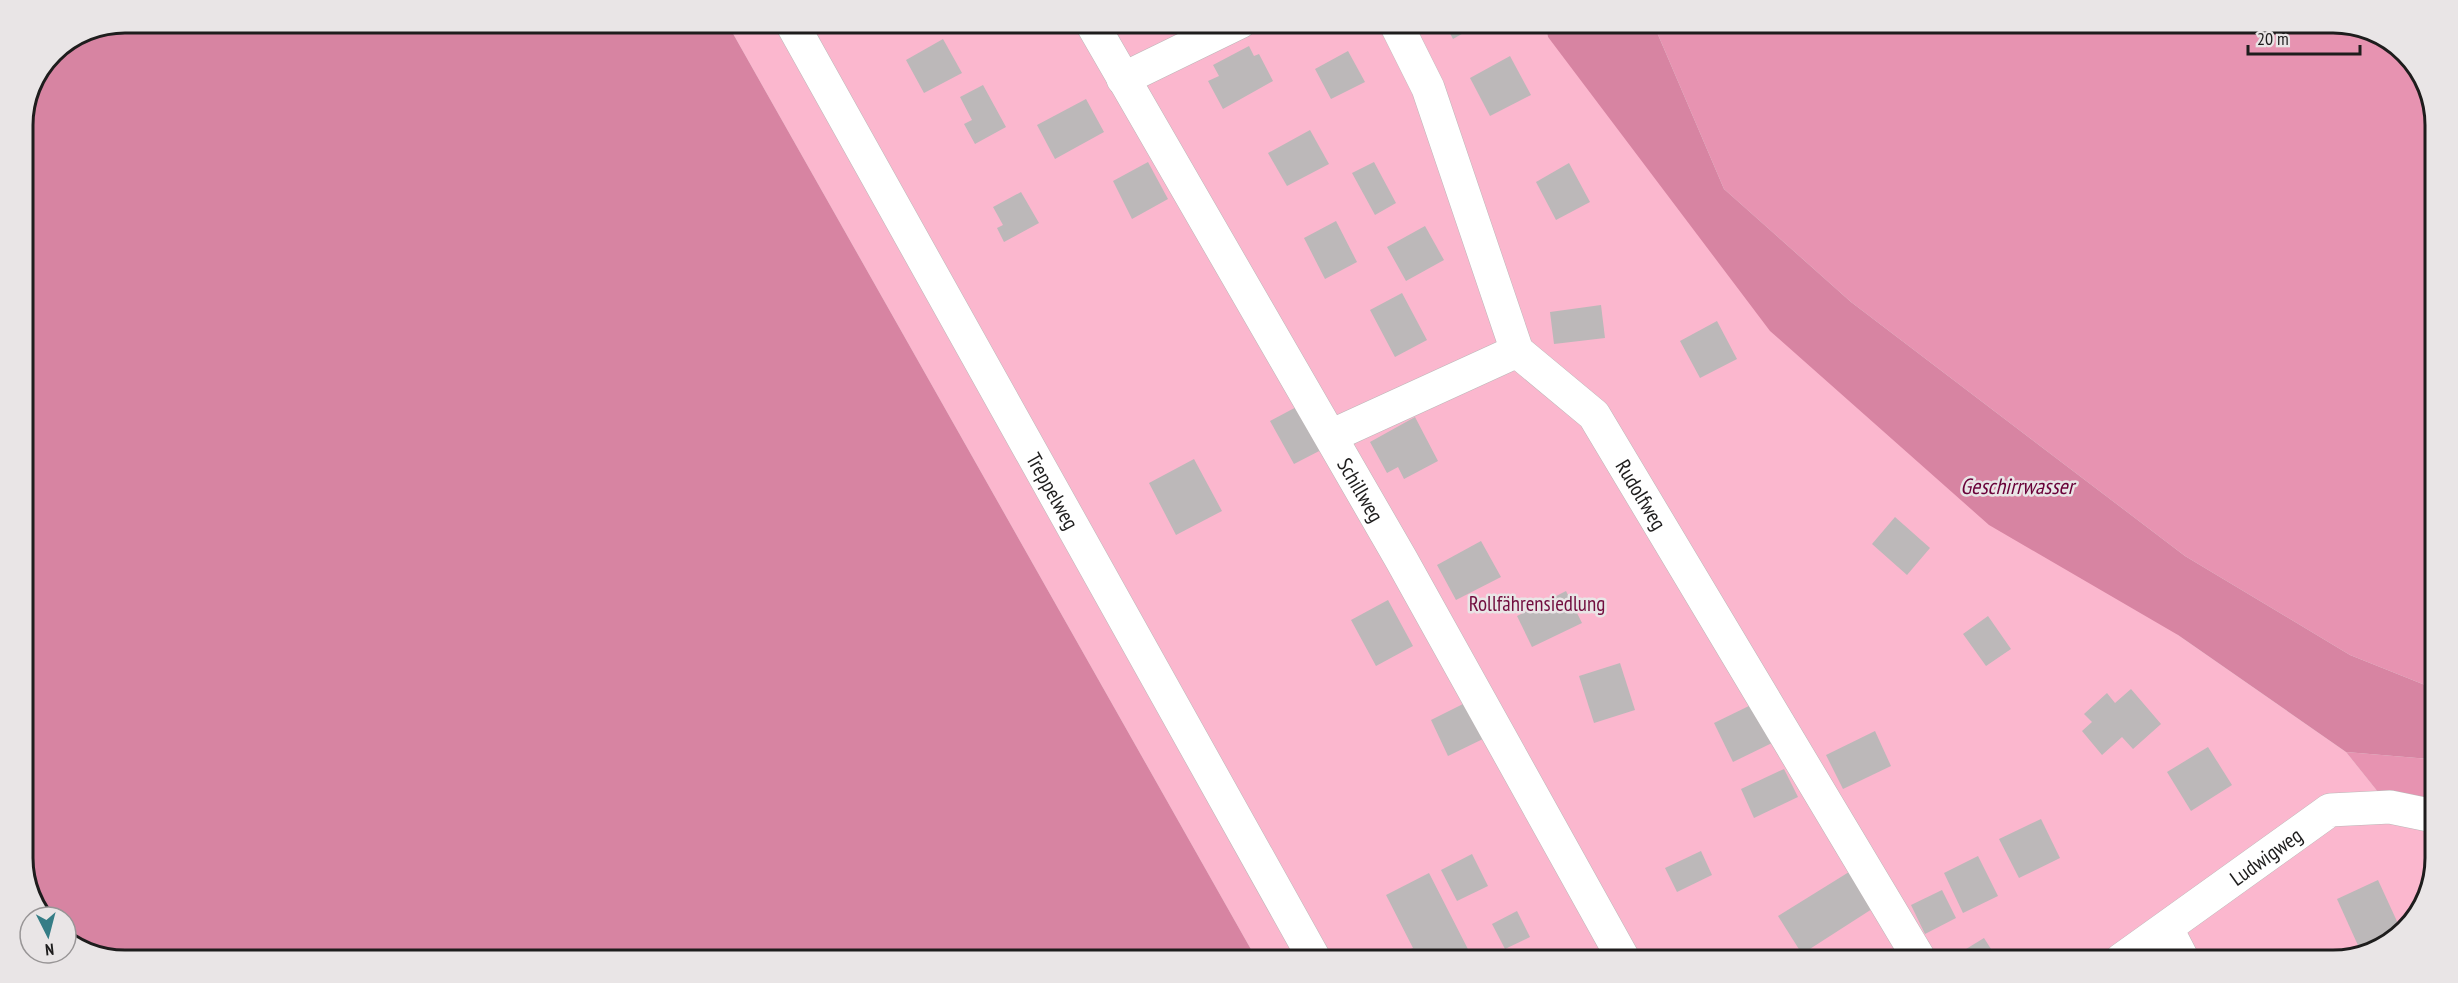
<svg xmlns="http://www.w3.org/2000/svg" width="2458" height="983" font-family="'PT Sans Narrow',sans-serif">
  <rect width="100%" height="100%" fill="#e9e5e6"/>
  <path fill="#fbb7ce" d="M727,23H1545L1548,37L2178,635L2346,752L2390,807L2429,815L2428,897L2390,943L2334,960H1257Z"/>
  <g fill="#e793b1">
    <path d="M1653,23H2333L2372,30L2415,63L2435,118L2430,687L2350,655L2185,556L1851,302L1724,189Z"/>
    <path d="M2346,752L2429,759V815L2390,807Z"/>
  </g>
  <g fill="#d784a2">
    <path d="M125,22L727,23L1257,960H125L86,953L66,938V917H42L23,865V118L53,52L86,30Z"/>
    <path d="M1545,23H1653L1724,189L1851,302L2185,556L2350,655L2430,687L2429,759L2346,752L2178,635L1989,525L1770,331L1548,37Z"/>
  </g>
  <g fill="#bcb8b9">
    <path d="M1444,22H1483L1453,39Z"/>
    <path d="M943,39L962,73L924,93L906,60Z"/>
    <path d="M1249,46L1254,56L1259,54L1273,81L1223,109L1208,81L1219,76L1213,65Z"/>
    <path d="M1348,51L1365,82L1331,99L1315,69Z"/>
    <path d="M1510,56L1531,95L1490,116L1470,78Z"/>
    <path d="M983,85L1006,127L975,144L964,124L972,120L960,97Z"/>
    <path d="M1086,99L1104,132L1055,159L1037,125Z"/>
    <path d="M1310,130L1329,164L1287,186L1268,153Z"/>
    <path d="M1148,162L1168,199L1132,219L1113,181Z"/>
    <path d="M1374,162L1396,203L1375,215L1352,173Z"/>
    <path d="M1569,163L1590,202L1556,220L1536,182Z"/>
    <path d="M1021,192L1039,223L1004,242L997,228L1003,225L993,207Z"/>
    <path d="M1336,221L1357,262L1325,279L1304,238Z"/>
    <path d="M1425,226L1444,260L1406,281L1387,247Z"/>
    <path d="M1402,293L1427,340L1395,357L1370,310Z"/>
    <path d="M1601,305L1605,338L1554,344L1550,312Z"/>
    <path d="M1717,321L1737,359L1700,378L1680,341Z"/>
    <path d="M1302,404L1325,448L1294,464L1270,421Z"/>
    <path d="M1415,417L1438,461L1404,479L1398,467L1387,473L1370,442Z"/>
    <path d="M1194,459L1222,511L1176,535L1149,483Z"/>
    <path d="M1895,517L1930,548L1907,575L1872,544Z"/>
    <path d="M1481,541L1501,577L1456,600L1437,565Z"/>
    <path d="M1566,591L1582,623L1532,647L1517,616Z"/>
    <path d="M1388,600L1413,646L1376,666L1351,620Z"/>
    <path d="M1988,616L2011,649L1986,666L1963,634Z"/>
    <path d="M1620,663L1635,710L1594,723L1579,676Z"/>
    <path d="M2131,689L2161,724L2133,749L2122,737L2102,755L2082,731L2092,722L2084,714L2107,693L2115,703Z"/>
    <path d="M1469,701L1487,737L1448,756L1431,720Z"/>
    <path d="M1753,704L1772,743L1733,762L1714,723Z"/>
    <path d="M1875,731L1891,766L1843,789L1826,755Z"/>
    <path d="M2208,747L2232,785L2191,811L2167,772Z"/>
    <path d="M1784,769L1798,797L1754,818L1741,789Z"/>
    <path d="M2041,819L2060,858L2019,878L1999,839Z"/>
    <path d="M1701,851L1712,875L1677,892L1665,868Z"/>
    <path d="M1472,854L1488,886L1457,901L1441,870Z"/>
    <path d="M1978,856L1998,896L1963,913L1944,873Z"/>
    <path d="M1849,872L1872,909L1802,954L1778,916Z"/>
    <path d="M1429,873L1472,957L1465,960H1387L1413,948L1386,895Z"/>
    <path d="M2378,880L2401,930L2393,940L2361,952L2337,899Z"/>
    <path d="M1942,890L1956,918L1925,934L1911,905Z"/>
    <path d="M2425,900L2412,917L2408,908Z"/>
    <path d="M1517,911L1530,937L1505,949L1492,924Z"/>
    <path d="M1984,938L1998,960H1955L1953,957Z"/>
  </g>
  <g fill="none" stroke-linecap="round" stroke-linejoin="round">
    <g stroke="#bcb7b8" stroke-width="34">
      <g id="minor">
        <path id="s1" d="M791,22L1315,960"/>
        <path id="s2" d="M1091,22L1401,559L1624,960"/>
        <path id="s3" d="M1395,22L1428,88L1517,351L1594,415L1920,960"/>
        <path d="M1123,79L1240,22"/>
        <path d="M1331,436L1517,351"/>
        <path d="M2167,929L2183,960"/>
        <path id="s4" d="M2121,960L2330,810L2390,807L2429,815"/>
      </g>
    </g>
    <use href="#minor" stroke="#fff" stroke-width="33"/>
  </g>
  <g text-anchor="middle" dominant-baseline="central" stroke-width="5" stroke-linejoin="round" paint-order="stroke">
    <g font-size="21" fill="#1e1d1d" stroke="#e9e5e6">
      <text stroke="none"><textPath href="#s2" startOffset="540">Schillweg</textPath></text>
      <text stroke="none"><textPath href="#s1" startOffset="537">Treppelweg</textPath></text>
      <text stroke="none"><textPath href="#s3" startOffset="544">Rudolfweg</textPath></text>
      <text stroke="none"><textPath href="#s4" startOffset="178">Ludwigweg</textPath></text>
    </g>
    <g font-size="21" fill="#720e3f" stroke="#e9e5e6">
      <text x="1537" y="603">Rollfährensiedlung</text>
    </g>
    <g font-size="22" font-style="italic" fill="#690138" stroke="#e9e5e6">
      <text x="2017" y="486">Geschirrwasser</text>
    </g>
  </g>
  <path d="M0 0H2458V983H0ZM125 33H2333A92 92 0 0 1 2425 125V858A92 92 0 0 1 2333 950H125A92 92 0 0 1 33 858V125A92 92 0 0 1 125 33Z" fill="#e9e5e6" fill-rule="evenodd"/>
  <path fill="none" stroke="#1e1d1d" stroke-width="3" d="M125 33H2333A92 92 0 0 1 2425 125V858A92 92 0 0 1 2333 950H125A92 92 0 0 1 33 858V125A92 92 0 0 1 125 33Z"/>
  <g transform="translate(48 935) rotate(174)"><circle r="28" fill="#e9e5e6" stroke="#989596" stroke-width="1.5"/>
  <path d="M0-4.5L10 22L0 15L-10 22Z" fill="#357d86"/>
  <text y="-9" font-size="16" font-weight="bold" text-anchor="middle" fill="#1e1d1d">N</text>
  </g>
  <path d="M2248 45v9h112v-9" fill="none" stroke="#1e1d1d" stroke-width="3"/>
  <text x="2257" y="45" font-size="18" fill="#1e1d1d" stroke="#e9e5e6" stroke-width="4.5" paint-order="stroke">20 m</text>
</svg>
